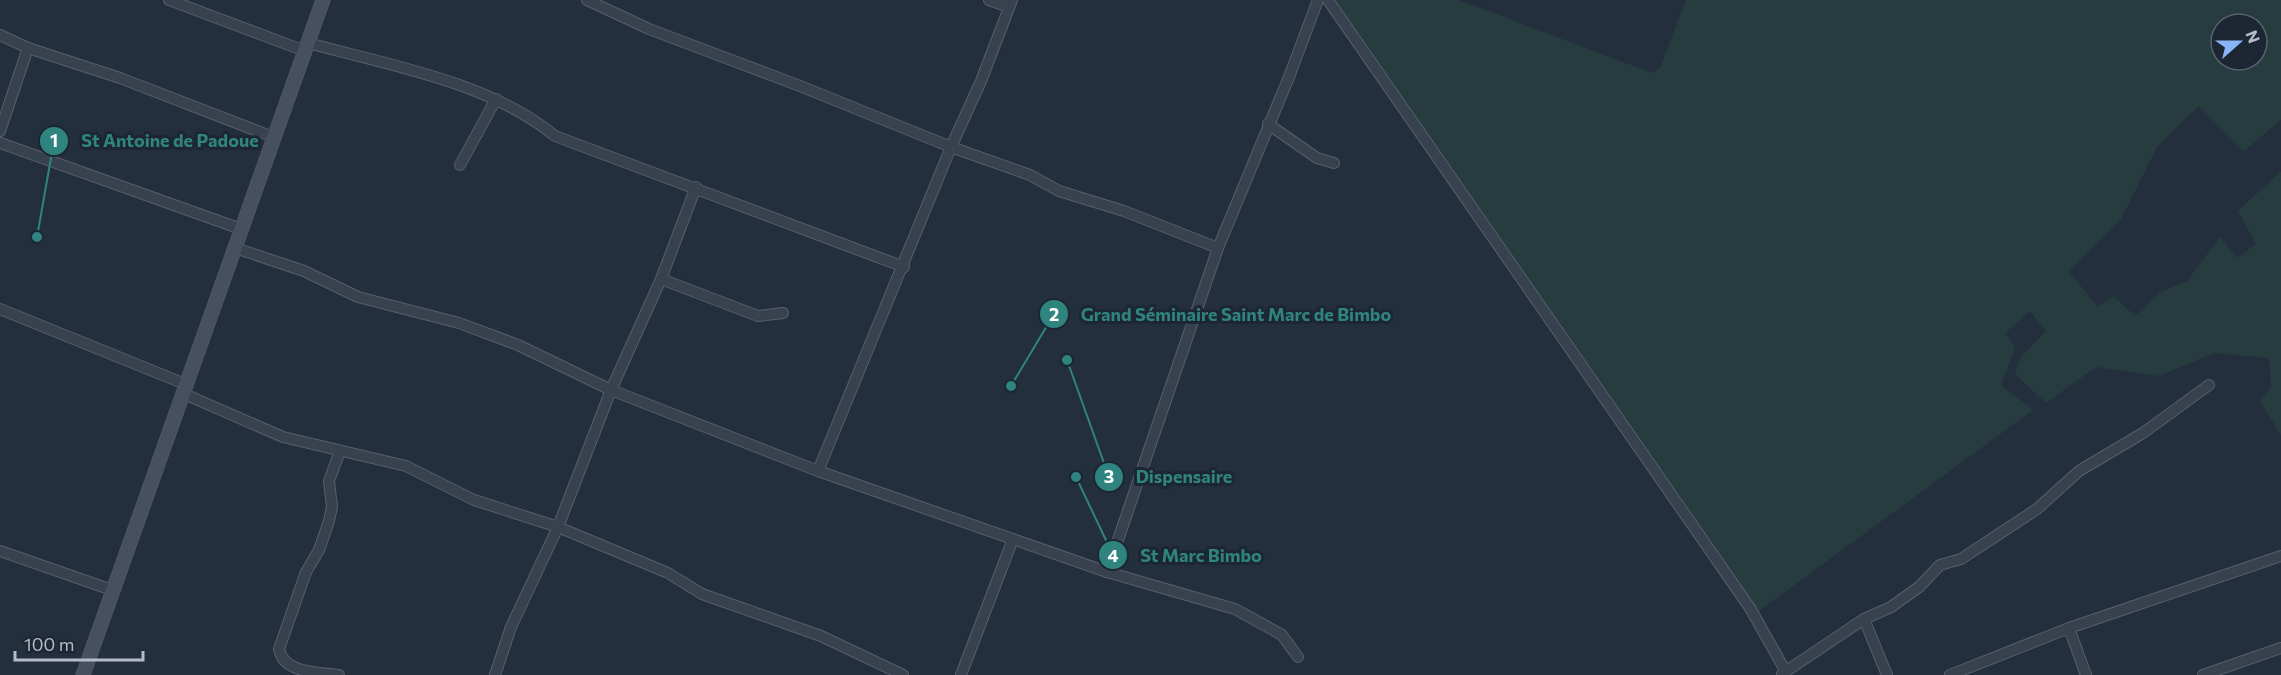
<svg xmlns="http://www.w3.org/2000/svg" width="2281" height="675" font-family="Commissioner,sans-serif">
  <rect width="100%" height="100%" fill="#242f3e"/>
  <path fill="#263c3f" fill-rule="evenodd" d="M1335,0H1459L1652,73L1660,68L1686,0H2281V120L2244,151L2199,106L2157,147L2121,219L2069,272L2098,307L2114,296L2135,316L2161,292L2187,281L2220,237L2237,258L2256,244L2238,211L2281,171V435L2260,401L2271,388L2269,358L2214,353L2159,376L2096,367L2046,403L2015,374L2020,358L2046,331L2030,311L2005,333L2015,348L2001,385L2033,410L1759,611ZM2221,24H2257V60H2221Z"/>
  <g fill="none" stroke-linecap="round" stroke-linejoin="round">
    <g stroke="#565f6c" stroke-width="12">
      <g id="minor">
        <path d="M169,0L305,51"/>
        <path d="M587,0L649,29L800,86L951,147L1030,175L1059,191L1124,211L1218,248"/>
        <path d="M989,0L1009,7"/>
        <path d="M1328,0L1750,608L1786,672"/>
        <path d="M0,35L28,48L120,78L273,137"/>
        <path d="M308,43C388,65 490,82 555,136L904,267"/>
        <path d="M1268,124L1317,158L1334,163"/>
        <path d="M0,131L28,48"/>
        <path d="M0,143L241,229"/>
        <path d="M460,165L496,99"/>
        <path d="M235,248L304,271L358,297L459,323L518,345L611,390L818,471L1107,572L1235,609L1282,635L1298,657"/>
        <path d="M661,279L758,316L783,313"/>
        <path d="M0,309L185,384"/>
        <path d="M182,393L283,437L406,466L474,500L558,527L668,573L702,594L821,636L903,675"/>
        <path d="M818,471L951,147L981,81L1012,0"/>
        <path d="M0,551L112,590"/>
        <path d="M1107,572L1218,248L1289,77L1318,0"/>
        <path d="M1864,619L1887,675"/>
        <path d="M2069,628L2086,675"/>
        <path d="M1782,674L1864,619L1891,607L1919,587L1940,565L1961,559L2037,509L2079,471L2143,433L2209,385"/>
        <path d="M339,675C318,672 284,674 279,649L306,572L319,550L329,521L332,507L329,481L340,451"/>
        <path d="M495,675L511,627L558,527L611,390L661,279L696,187"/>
        <path d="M961,675L1013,539"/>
        <path d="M1950,675L2069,628L2281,556"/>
        <path d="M2203,675L2281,648"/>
      </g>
    </g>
    <g stroke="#565f6c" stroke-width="15">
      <path id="secondary" d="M83,675L323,0"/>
    </g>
    <use href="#minor" stroke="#38414e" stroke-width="10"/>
    <use href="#secondary" stroke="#465061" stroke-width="14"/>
  </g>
  <path fill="none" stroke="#308480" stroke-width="2" d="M37 237L54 141M1011 386L1054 314M1067 360L1109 477M1076 477L1113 555"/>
  <g fill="#308480" stroke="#1d2633" stroke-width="2">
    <circle cx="37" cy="237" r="6"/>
    <circle cx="1011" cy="386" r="6"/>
    <circle cx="1067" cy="360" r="6"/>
    <circle cx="1076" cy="477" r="6"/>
    <circle cx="54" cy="141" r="15"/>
    <circle cx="1054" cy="314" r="15"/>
    <circle cx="1109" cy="477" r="15"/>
    <circle cx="1113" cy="555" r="15"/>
  </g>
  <g font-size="18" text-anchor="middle" font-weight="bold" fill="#fff">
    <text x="54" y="147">1</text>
    <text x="1054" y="321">2</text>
    <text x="1109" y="483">3</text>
    <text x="1113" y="562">4</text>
  </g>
  <g font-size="18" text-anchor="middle" font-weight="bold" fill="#308480" stroke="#1d2633" stroke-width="6" stroke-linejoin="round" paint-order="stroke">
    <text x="170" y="147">St Antoine de Padoue</text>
    <text x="1236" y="321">Grand Séminaire Saint Marc de Bimbo</text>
    <text x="1184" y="483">Dispensaire</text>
    <text x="1201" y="562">St Marc Bimbo</text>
  </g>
  <g transform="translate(2239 42) rotate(69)"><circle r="28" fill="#1d2633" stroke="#59626f" stroke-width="1.5"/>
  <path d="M0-4.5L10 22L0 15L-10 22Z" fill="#8ab4f8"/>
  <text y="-9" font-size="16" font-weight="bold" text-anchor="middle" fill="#b4bcc9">N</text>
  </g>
  <path d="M15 651v9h128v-9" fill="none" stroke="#b4bcc9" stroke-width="3"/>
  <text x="24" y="651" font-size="18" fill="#b4bcc9" stroke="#1d2633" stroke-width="4.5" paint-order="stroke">100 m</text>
</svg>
